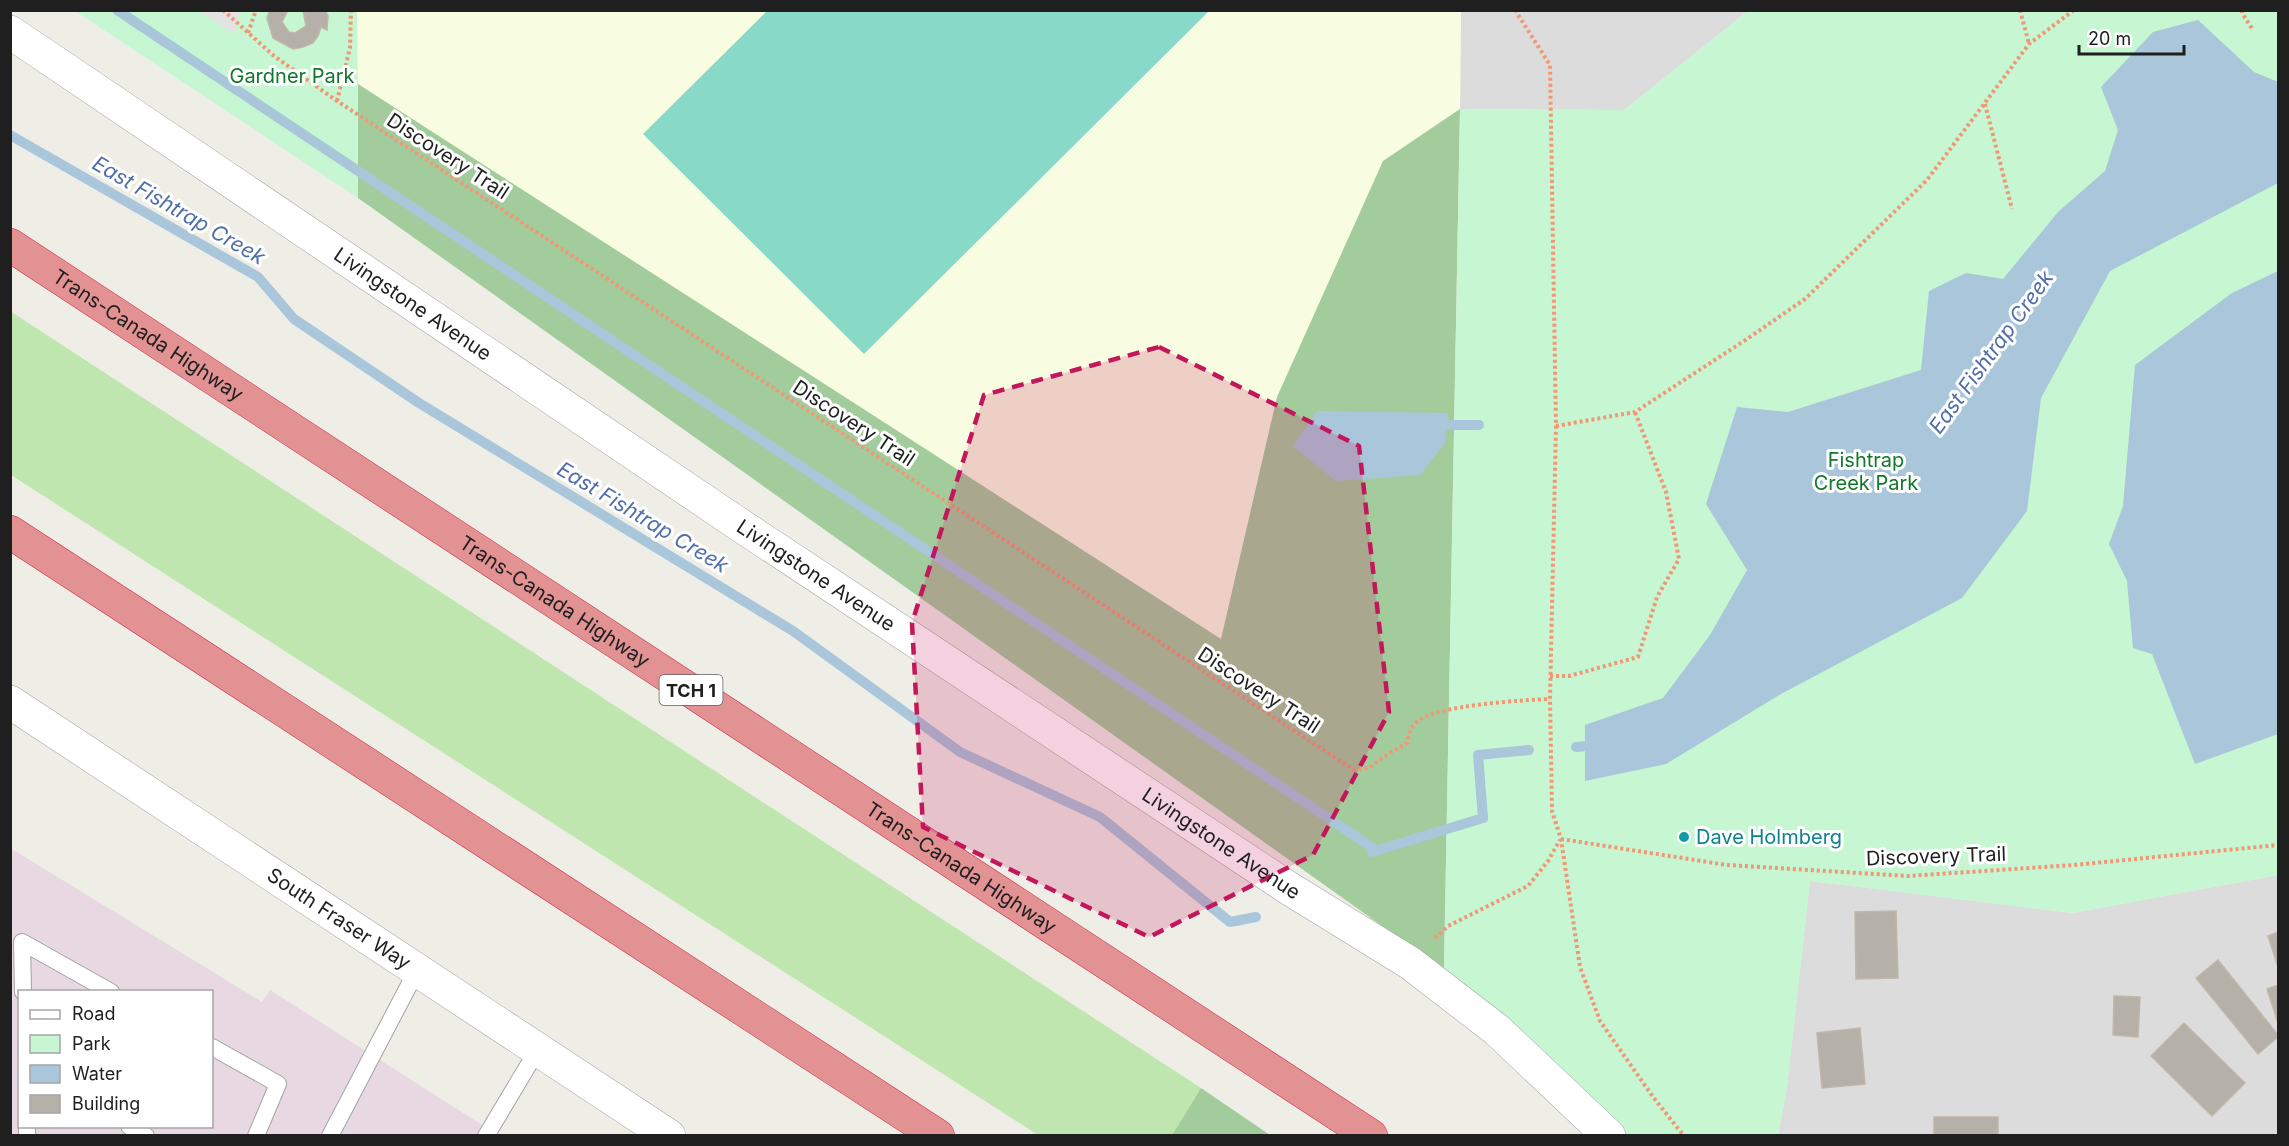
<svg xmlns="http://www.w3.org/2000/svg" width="2289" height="1146" font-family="Inter,sans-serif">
  <rect width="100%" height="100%" fill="#efeee6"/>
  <g fill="#dddcdc">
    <path d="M1461,11H1748L1624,110L1460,109Z"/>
    <path d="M2278,875V1135L1778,1136L1787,1087L1810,881L2073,913Z"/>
  </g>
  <path fill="#e8d8e2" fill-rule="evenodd" d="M10,848L262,1002L270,990L498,1135H11ZM20,992H212V1126H20Z"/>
  <path fill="#f8fde1" d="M357,11H1461L1460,109L1383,161L1277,397L1221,639L358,84Z"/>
  <path fill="#c0e6af" d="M10,311L1201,1088L1172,1135H1038L11,475Z"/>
  <g fill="#a3cc9d">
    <path d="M358,84L1221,639L1277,397L1383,161L1460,109L1444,970L358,198Z"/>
    <path d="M1201,1088L1270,1135H1172Z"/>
  </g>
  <g fill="#c6f6d2">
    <path d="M75,11H357L358,198Z"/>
    <path d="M1748,11H2278V875L2073,913L1810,881L1787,1087L1778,1135H1620L1444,970L1460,109L1624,110Z"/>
  </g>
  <path fill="#89d9c8" d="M767,11V10L1209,11L864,354L643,134Z"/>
  <path fill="#e3e3e3" d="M199,11H240L234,34Z"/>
  <g fill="#a9c6da">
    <path d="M2198,20L2254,72L2278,82V183L2110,271L2041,398L2027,511L1962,598L1781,694L1666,764L1585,781V725L1663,698L1710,635L1747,570L1706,504L1737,407L1788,412L1921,370L1929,291L1966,273L2003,279L2058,212L2105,171L2118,130L2101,87L2153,32Z"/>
    <path d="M2278,271V734L2195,764L2152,654L2133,648L2127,581L2109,544L2123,506L2135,365L2232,293Z"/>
    <path d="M1317,411L1448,413L1445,443L1420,475L1336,481L1293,446Z"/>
  </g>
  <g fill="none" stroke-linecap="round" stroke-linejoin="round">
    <g stroke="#a9c6da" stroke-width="10">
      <path d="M117,10L1376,850"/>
      <path d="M10,135L258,277L294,319L419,403L793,631L960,752L1100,817L1230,922L1256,917"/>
      <path d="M1446,425H1479"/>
      <path d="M1576,747L1597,745"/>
      <path d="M1372,852L1483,818L1478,755L1529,750"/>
    </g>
  </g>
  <g fill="#b5b0a8" stroke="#c0b7a9" stroke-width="1.5">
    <path d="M270,10H288L282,22L289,32L295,33L306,26L303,10H325L328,16L327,30L321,27L318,36L313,43L303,47L293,49L273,38L267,18Z"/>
    <path d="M1896,911L1898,978L1856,979L1855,912Z"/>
    <path d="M2278,932V967L2268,936Z"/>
    <path d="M2218,960L2278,1035V1037L2258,1054L2196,978Z"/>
    <path d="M2278,985V1023L2267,989Z"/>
    <path d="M2114,996L2140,997L2138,1037L2113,1035Z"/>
    <path d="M2184,1023L2245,1083L2212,1116L2151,1056Z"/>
    <path d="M1860,1028L1865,1084L1822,1088L1817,1033Z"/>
    <rect x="1934" y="1117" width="64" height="19"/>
  </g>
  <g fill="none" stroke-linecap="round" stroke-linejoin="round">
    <g stroke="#a3a3a3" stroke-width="18">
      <g id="service">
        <path d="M23,992L22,942L111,992"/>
        <path d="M212,1047L278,1084L256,1136"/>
        <path d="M27,1126V1136"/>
        <path d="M129,1126L146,1136"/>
        <path d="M330,1136L417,970"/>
        <path d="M486,1136L538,1049"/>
      </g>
    </g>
    <g stroke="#a3a3a3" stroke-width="34">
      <g id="tertiary">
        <path id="s1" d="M10,32L734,521L1290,889L1410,963L1497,1030L1609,1136"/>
        <path id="s2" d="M10,702L669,1136"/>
      </g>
    </g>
    <g stroke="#d0304b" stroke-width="34">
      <g id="motorway">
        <path id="s3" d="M10,245L1371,1136"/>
        <path d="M10,532L938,1136"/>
      </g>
    </g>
    <g stroke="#f19775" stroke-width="4" stroke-dasharray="3 3" stroke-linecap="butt">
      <path d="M223,10L274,56L337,101L1354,770L1369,768L1383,757L1407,743C1409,735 1410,727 1417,722C1434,705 1524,700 1550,699"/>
      <path d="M1515,10L1550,65L1556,426L1550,699L1552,811L1561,839L1580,967L1600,1021L1653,1097L1684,1136"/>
      <path d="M2020,10L2029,44"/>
      <path d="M2242,10V13L2253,30"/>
      <path d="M248,33L256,10"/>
      <path d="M337,101L350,48L351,10"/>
      <path d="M1985,104L2012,209"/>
      <path d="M1556,426L1635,412L1747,339L1805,299L1927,180L2029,44L2074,10"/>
      <path d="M1550,676H1569L1638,657L1657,597L1679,559L1666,492L1635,412"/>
      <path d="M1561,839L1727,865L1908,876L2074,865L2278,845"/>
      <path d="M1435,938L1448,926L1528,886L1548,861L1560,840"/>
    </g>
    <use href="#service" stroke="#fff" stroke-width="16"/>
    <use href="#tertiary" stroke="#fff" stroke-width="33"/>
    <use href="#motorway" stroke="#e29293" stroke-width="33"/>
  </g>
  <path fill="#c2185b" fill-opacity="0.2" stroke="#c2185b" stroke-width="4.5" stroke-dasharray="12 8" stroke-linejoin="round" d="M1159,347L1359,446L1389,712L1313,855L1149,937L923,827L912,623L984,395Z"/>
  <circle fill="#0f9aa8" stroke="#fff" stroke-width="2" cx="1684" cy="837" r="6"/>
  <g text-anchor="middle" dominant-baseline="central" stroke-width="6" stroke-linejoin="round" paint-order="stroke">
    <rect fill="#fff" stroke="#626262" stroke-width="1.5" x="659.5" y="675" width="63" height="30" rx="4.5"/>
    <g font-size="18" font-weight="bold" fill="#1f1f1f">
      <text x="691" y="690">TCH 1</text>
    </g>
    <g font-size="20" fill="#12782c" stroke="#fff">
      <text x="292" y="76">Gardner Park</text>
      <text x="1866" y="460">Fishtrap<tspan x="1866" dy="23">Creek Park</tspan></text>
    </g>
    <g font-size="20" fill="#1f1f1f" stroke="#fff">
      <text transform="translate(448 156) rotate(33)">Discovery Trail</text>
      <text stroke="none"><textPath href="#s1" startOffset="486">Livingstone Avenue</textPath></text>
      <text stroke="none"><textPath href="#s3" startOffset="165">Trans-Canada Highway</textPath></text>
      <text transform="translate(854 423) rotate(33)">Discovery Trail</text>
      <text stroke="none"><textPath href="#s1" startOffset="972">Livingstone Avenue</textPath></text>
      <text stroke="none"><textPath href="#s3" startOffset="651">Trans-Canada Highway</textPath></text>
      <text transform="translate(1259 690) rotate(33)">Discovery Trail</text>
      <text stroke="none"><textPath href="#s1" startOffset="1458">Livingstone Avenue</textPath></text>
      <text transform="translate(1936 856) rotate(-2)">Discovery Trail</text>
      <text stroke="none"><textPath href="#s3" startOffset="1137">Trans-Canada Highway</textPath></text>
      <text stroke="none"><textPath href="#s2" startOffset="394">South Fraser Way</textPath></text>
    </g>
    <g font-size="20" fill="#0d838f" stroke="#fff" text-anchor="start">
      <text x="1696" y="837">Dave Holmberg</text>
    </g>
    <g font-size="21" font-style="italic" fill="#516ea9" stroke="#fff">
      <text transform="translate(179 210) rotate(30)">East Fishtrap Creek</text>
      <text transform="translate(1991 352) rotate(-54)">East Fishtrap Creek</text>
      <text transform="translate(643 517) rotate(31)">East Fishtrap Creek</text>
    </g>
  </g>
  <rect width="2289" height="1146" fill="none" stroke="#1f1f1f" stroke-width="24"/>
  <rect x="18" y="990" width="195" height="138" fill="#ffffff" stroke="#a5a5a5" stroke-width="1.5"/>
  <rect x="30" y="1010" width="30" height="9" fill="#ffffff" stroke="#a5a5a5" stroke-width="1.5"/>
  <text x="72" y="1020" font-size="18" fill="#1f1f1f">Road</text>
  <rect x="30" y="1035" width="30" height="18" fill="#c6f6d2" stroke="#a5a5a5" stroke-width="1.5"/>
  <text x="72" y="1050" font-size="18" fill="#1f1f1f">Park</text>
  <rect x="30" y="1065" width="30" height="18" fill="#a9c6da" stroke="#a5a5a5" stroke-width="1.5"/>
  <text x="72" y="1080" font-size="18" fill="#1f1f1f">Water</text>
  <rect x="30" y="1095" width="30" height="18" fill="#b5b0a8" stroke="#a5a5a5" stroke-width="1.5"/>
  <text x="72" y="1110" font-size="18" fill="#1f1f1f">Building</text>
  <path d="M2079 45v9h105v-9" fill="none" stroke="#1f1f1f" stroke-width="3"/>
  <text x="2088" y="45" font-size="18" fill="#1f1f1f" stroke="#ffffff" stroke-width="4.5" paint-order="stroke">20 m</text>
</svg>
